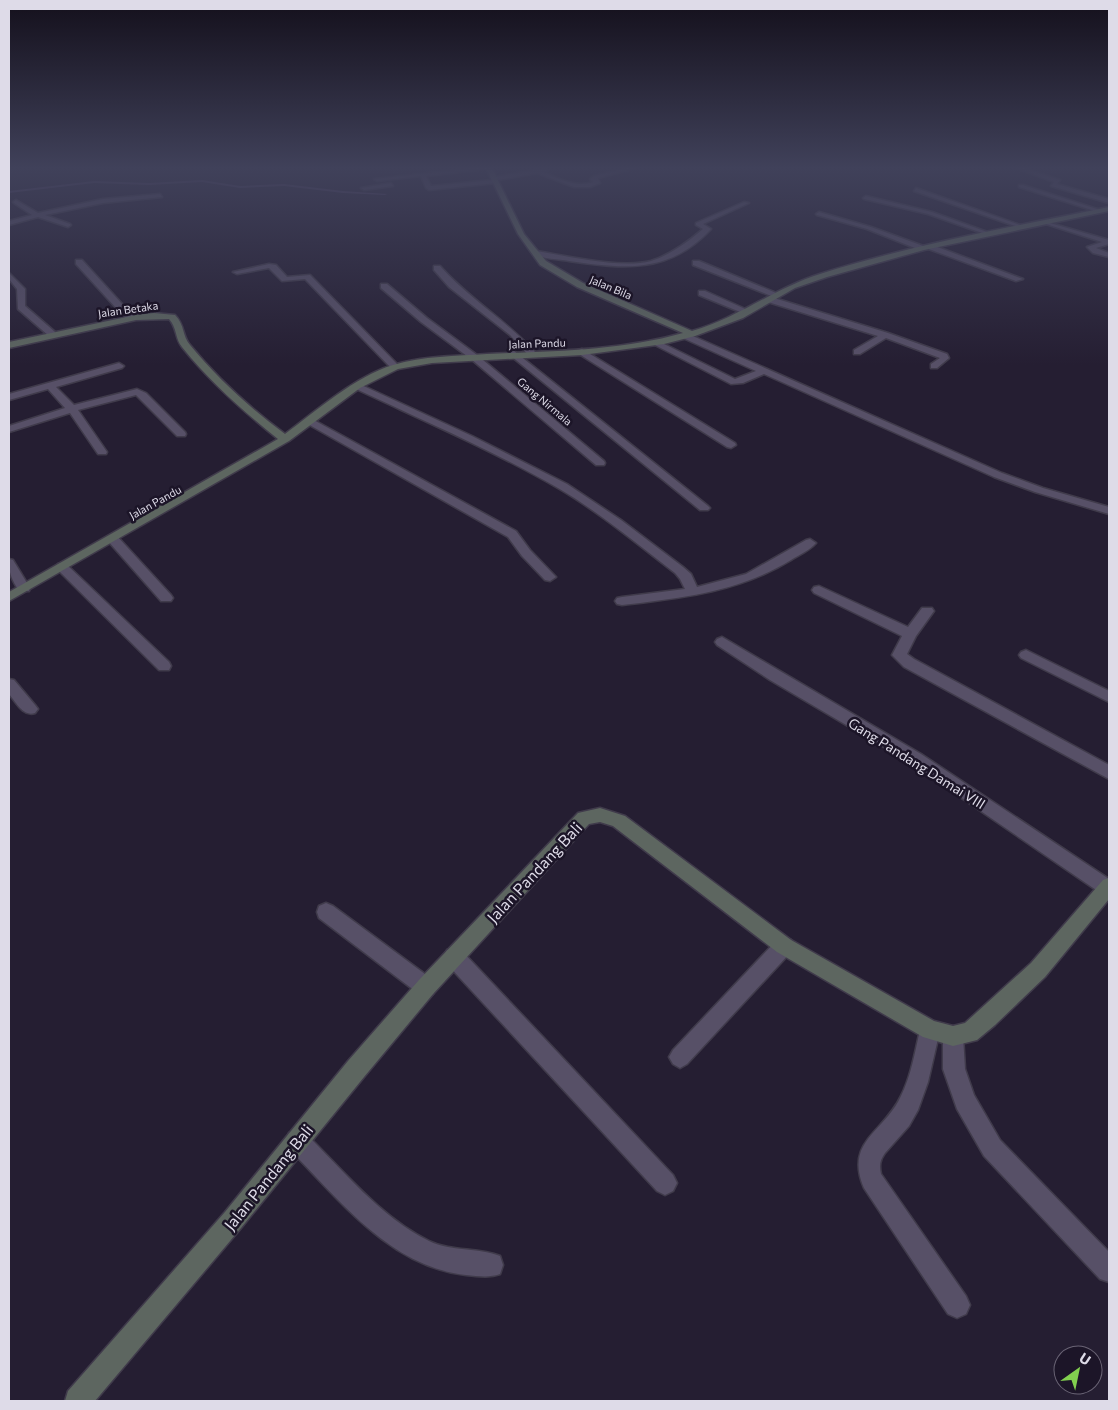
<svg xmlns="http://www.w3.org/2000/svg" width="1118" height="1410" font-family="Commissioner,sans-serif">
  <rect width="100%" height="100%" fill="#251e32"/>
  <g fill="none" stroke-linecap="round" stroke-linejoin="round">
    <path fill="#534468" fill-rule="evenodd" d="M202,180L240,186L284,184L343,191L387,194L385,195L343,193L284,186L240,188L202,182L149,185L94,183L9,193V191L94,181L149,183Z"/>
    <g stroke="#403b4b" stroke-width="3">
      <g id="street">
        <path d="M474,168H493L426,176L431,186L492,180L495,177L545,168L548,170L544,172C559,179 576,188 593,182L590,179L594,176L627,168H636L598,178L600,183L590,187H574L537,173L498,180L496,183L429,190L426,188L421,176L377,181L374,179Z"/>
        <path d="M1016,168H1024L1060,180L1057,184L1109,199V203L1051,186L1054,182Z"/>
        <path d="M391,183L393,186L364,190L361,188Z"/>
        <path d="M1019,185H1023L1103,211L1098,212L1019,187Z"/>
        <path d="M916,188L1023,226L1018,227L914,191Z"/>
        <path d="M160,194L162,197L103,203L45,215L70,224L71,225L68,227L38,217L9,225V221L32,215L14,203L13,202L16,200L38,213L103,199Z"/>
        <path d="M866,196L932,212L990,233L985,234L928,214L864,199L863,198Z"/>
        <path d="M744,202L749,203L703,224L711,229C669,274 625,269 569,261C558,259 541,259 532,253L536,251C567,256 621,269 651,261C670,255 688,242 703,229L696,225V223Z"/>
        <path d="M819,212L871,227L926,247L932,245L1023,279L1016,281L926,248L920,250L867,229L817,215L816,214Z"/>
        <path d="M1043,221L1109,240V244L1096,248L1109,253V257L1093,253L1087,247L1102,242L1043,223Z"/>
        <path d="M76,260H82L133,316V320H127L76,264Z"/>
        <path d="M693,261H699L781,295L774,297L693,265Z"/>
        <path d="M269,264L276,265L287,277L310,275L398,365V369H392L305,279L282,281L269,268L237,274L233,272Z"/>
        <path d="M434,266H440C469,299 505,319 535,352V356H529L510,335L449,287L434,270Z"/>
        <path d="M9,273L25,289V306L55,332V336H49L18,309L17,289L9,279Z"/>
        <path d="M381,284H387L427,318L477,355L604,461L605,463L604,465H596L471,359L421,322L381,288Z"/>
        <path d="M699,291H705L752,312L745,314L699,295Z"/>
        <path d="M768,298H774L888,333L947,354L949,358L937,368H931V364L940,358L886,338L860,354H854V350L878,336L768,302Z"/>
        <path d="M686,333L1002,473L1043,488L1109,507V514L1035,492L994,477L764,374L743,383L731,384L651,343L658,341L735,379L756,371L683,338V334Z"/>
        <path d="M582,349L735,443L736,445L731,448L727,447L579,354V350Z"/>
        <path d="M514,351L708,506L710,508L708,510H700L511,356V352Z"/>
        <path d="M119,363L124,366L122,368L56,387L74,405L137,389L146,393L185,432L186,434L185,436H177L136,395L78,410L107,452L106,454H98L70,413L9,432V426L65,408L48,389L9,400V394Z"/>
        <path d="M357,383L472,436L567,484L621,520L683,567L691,574L697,587L746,574L806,540L810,539L816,543C810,550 799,555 791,560C739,592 681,598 622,605L617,604L615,601L617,598L622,597L685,589L680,579L675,573C637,544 599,512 558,488C492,450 422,420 354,388V384Z"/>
        <path d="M310,418L516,531L530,550L556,577L550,581L545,580L522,556L508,537L306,423L305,421Z"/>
        <path d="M112,534L116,535L171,595L173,598L171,601H161L108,541L106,538Z"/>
        <path d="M9,559L13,560L30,588L29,591H19C12,580 8,572 9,559Z"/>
        <path d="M62,563L66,564L169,662L171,666L169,670H159L58,570L56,567L58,564Z"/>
        <path d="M819,586L908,627L922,608H932L934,611L916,636L907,654L914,659L1109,765V779L904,667L892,655L902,636L814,593L812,590L814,587Z"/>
        <path d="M722,637L921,754L1109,879V896L1102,894L909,762L770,680L717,645L715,642L717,639Z"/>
        <path d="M1026,650L1109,691V702L1021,658L1019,655L1021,652Z"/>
        <path d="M9,679L14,680L35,705L38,709L35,713C23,717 16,702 9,694Z"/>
        <path d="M326,903L333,906L433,980L436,987L433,994L426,997L419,994L319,918L317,912L319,906Z"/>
        <path d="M784,937L791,940L794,946L791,952L687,1064L680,1068L673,1064L669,1057L673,1050L777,940Z"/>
        <path d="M454,948L461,950L673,1175L677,1183L673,1191L665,1195L657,1191L447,964L444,957L447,950Z"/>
        <path d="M930,1020L937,1023L940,1030L928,1082L918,1110L909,1126L885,1153C880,1160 879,1165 881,1174L966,1296L970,1305L966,1314L957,1318L948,1314L864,1188C844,1141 884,1133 901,1096C911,1076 915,1052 920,1030L923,1023Z"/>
        <path d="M953,1026L960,1029L963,1036L965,1069L974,1095L1000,1140L1109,1252V1282L1100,1279L984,1156L957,1109L943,1069V1036L946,1029Z"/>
        <path d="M297,1130L305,1133C343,1170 380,1217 429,1241C452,1252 477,1247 500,1256L503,1265L500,1274C489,1278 478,1276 466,1275C390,1267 339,1199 289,1149L286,1141L289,1133Z"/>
      </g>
    </g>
    <g stroke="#403b4b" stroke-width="3">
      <g id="secondary">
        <path d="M486,168H492L524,234L546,261L583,283L692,331C738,318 775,288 820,274C914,244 1012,227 1109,207V211L924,250L827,277L795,288L743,318L695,336L664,344L582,355L432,363L398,369L360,388L289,441L9,601V592L278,439C243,411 210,382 182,347C175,339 177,327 169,319L136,320L9,348V342L136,315L154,313L175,315C185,325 182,336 190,345C218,379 250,408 285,434C316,411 356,376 393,365C423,356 456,356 487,354C552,351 620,351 683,333L577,287L540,265L518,234Z"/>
        <path d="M600,808L625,816L791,940L934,1021L953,1026L965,1023L1031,963L1103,880L1109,878V899L1045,977L995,1025L977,1040L953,1046L923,1037L777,952L613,826L600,822L589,824L433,994L364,1077L241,1228L95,1401H65L68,1391L225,1212L348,1061L419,980L578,813Z"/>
      </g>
    </g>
    <use href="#street" fill="#575067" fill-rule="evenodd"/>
    <use href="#secondary" fill="#5d6660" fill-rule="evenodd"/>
  </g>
  <linearGradient id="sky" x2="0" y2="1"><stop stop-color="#14101c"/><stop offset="0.46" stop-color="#40415a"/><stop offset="1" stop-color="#40415a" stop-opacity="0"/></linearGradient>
  <rect width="1118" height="365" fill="url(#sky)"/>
  <g text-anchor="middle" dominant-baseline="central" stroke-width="5" stroke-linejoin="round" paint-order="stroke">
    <g font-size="11" fill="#dedbe8" stroke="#1c1528">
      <text transform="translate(611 287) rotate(23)">Jalan Bila</text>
      <text transform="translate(128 309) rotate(-8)">Jalan Betaka</text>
      <text transform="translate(537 343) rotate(-2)">Jalan Pandu</text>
      <text transform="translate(545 401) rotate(40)">Gang Nirmala</text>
      <text transform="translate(155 502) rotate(-29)">Jalan Pandu</text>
    </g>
    <g font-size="14" fill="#dedbe8" stroke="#1c1528">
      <text transform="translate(917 763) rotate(32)">Gang Pandang Damai VIII</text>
    </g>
    <g font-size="16" fill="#dedbe8" stroke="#1c1528">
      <text transform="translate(534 872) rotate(-47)">Jalan Pandang Bali</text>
      <text transform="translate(268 1177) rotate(-51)">Jalan Pandang Bali</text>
    </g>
  </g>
  <rect width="1118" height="1410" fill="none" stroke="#dedbe8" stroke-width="20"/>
  <g transform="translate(1078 1370) rotate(33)"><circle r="24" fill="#1c1528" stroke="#6a6475"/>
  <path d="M0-4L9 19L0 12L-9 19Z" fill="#82d04f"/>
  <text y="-8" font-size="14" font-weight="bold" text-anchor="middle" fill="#dedbe8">U</text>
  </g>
</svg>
